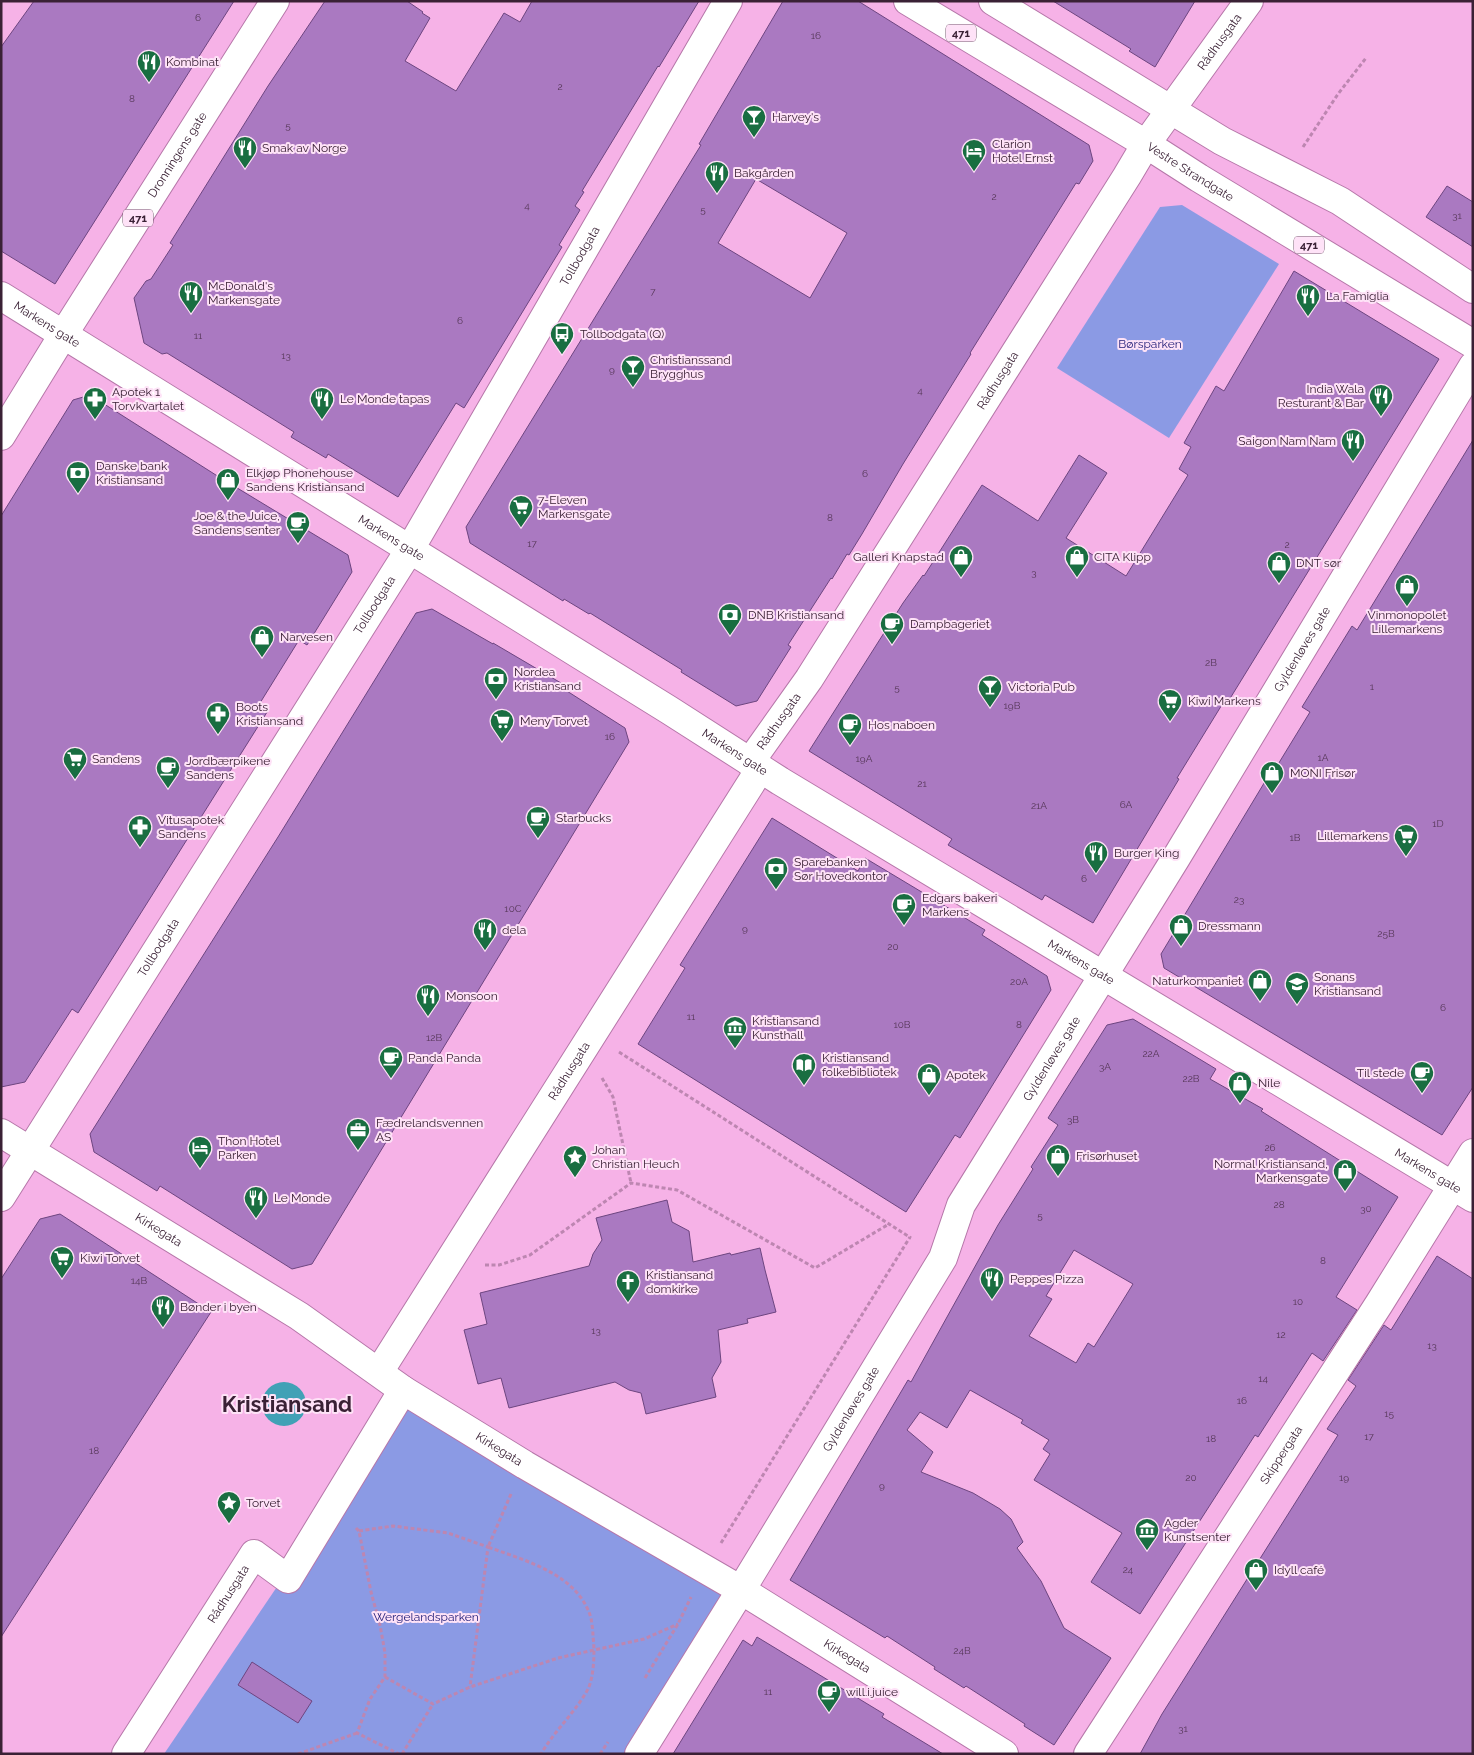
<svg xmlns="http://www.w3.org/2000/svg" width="1474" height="1755" font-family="Raleway,sans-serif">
  <rect width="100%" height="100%" fill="#f6b2e7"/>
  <g fill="#8b9ae4">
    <path d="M1182,205L1279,264L1169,438L1057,368L1160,207Z"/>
    <path d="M406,1396L738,1597L634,1754H164Z"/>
  </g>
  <circle fill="#41a1b6" cx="284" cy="1404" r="22"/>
  <g fill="#aa79c1" stroke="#6d4580" fill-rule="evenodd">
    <path d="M34,1H234L55,284L1,251V47Z"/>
    <path d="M325,1H407L423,12L422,13L430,18L405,61L456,91L504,13L520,22L532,1H699L659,67L658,66L582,191L584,192L575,206L580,210L559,245L562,247L464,408L456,403L398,497L328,454L326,458L291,437L294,432L167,353L162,354L144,343L134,298L146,281L151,279L173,245L170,243L268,86Z"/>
    <path d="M783,1H858L1089,145L1093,161L1079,184L1076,183L970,353L971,354L903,464L862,534L849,555L847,554L832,579L831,578L788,645L791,647L757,701L736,706L681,672L682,670L590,613L589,614L564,599L563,601L470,543L466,527L701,145L699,144ZM756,179L847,233L810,298L718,243Z"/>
    <path d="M1053,1H1195L1155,67L1129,51L1131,49Z"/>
    <path d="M1447,186L1473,202V247L1426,217Z"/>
    <path d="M1294,271L1439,359L1226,705L1223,703L1177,778L1179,779L1093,923L1045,895L1042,900L948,845L952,839L809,751L903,603L923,575L924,576L982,485L1038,521L1079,455L1107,473L1066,538L1126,576L1188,475L1179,469L1191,447L1184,443L1216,386L1224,391Z"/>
    <path d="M90,395L219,477L348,555L352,572L307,645L299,640L260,703L269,709L78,1013L72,1009L25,1082L1,1087V516L73,400Z"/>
    <path d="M1473,440V1087L1442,1135L1164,968L1161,954L1275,765L1277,766L1310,712L1302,707L1352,626L1357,630Z"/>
    <path d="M432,609L493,644V643L561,683L559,686L625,728L629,742L312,1264L292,1269L160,1186L157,1191L94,1152L90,1134L278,837L416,613Z"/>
    <path d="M772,818L858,871L865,858L985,930L982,935L1047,976L1051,990L960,1138L955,1135L906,1212L638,1044L685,968L680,965Z"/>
    <path d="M1133,1019L1216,1069L1210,1079L1263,1109L1261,1111L1398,1197L1336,1297L1357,1310L1323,1361L1312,1353L1258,1437L1255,1435L1140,1614L1091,1582L1122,1533L1034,1480L1050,1454L1043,1449L1049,1440L1021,1423L1023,1420L970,1390L947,1428L920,1412L907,1430L933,1452L921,1472L973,1493L1000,1509L1011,1519L1023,1542L1017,1548L1041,1581L1064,1628L1111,1658L1054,1745L1024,1726L1025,1724L966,1686L964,1688L934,1669L935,1667L887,1636L885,1638L790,1580L908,1380L911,1382L998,1225L1033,1169L1031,1167L1058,1125L1048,1118L1107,1025ZM1074,1250L1133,1284L1094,1347L1088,1343L1076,1363L1029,1336L1052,1299L1046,1296Z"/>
    <path d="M667,1200L672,1222L689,1231L693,1262L730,1253L731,1255L760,1248L765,1270L776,1312L747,1319L748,1323L718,1330L721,1362L712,1378L716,1397L646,1414L641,1393L629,1390L615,1382L509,1408L501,1378L478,1384L464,1330L487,1324L480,1293L589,1266L593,1254L602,1240L596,1218Z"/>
    <path d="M60,1214L211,1312L1,1637V1279L40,1219Z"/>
    <path d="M1437,1256L1473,1279V1754H1140L1162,1714L1338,1435L1327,1429L1356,1386L1348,1380L1384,1325L1391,1330Z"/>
    <path d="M757,1637L884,1714L882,1717L943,1754H673L743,1640L752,1646Z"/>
    <path d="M252,1662L312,1701L298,1723L238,1685Z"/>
  </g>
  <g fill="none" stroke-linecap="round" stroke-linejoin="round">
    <g stroke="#b677a9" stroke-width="30">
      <g id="street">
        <path id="s1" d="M1,296L669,710L780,781L1473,1198"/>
        <path id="s2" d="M750,762L809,679L1127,176L1146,144L1249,1"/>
        <path id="s3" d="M1,1133L299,1316L403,1390L525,1465L741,1590L1004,1754"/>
        <path id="s4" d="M379,1372L760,769"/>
        <path id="s5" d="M126,1754L254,1554L288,1579L403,1390"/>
        <path id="s6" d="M639,1754L741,1590L943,1258L961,1205L1176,858L1473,366"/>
        <path id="s7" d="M1088,1754L1379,1304L1473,1153"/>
      </g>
    </g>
    <g stroke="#b677a9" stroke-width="30">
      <g id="secondary">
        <path id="s8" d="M1,1197L410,549L728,1"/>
      </g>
    </g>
    <g stroke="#b677a9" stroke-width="30">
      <g id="primary">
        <path id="s9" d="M908,1L1146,144L1199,178L1473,344"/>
        <path d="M993,1L1222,141L1340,201L1473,289"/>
        <path id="s10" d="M1,436L63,335L275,1"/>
      </g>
    </g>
    <g stroke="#bd86b1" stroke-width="3" stroke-dasharray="4 2.5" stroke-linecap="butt">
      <path d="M1303,147L1338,94L1366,58"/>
      <path d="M619,1052L911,1238"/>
      <path d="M602,1078L613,1097L631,1183"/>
      <path d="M485,1265H499L530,1255L631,1183L677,1190L815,1268L889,1224"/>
      <path d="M511,1494L488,1547C526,1561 578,1574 591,1618C592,1624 593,1631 593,1637C595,1650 594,1677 588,1689C575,1713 554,1731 541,1754"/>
      <path d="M356,1528L359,1531L371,1592L380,1625L385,1653V1677L370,1699L357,1733L399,1754"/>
      <path d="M359,1531L393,1526L448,1533L488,1547L470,1687"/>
      <path d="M721,1543L910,1237"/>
      <path d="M385,1677L433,1704L470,1687L558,1658L644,1639L678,1624"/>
      <path d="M645,1678L678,1624L691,1597"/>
      <path d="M298,1754L357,1733"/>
      <path d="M402,1754L433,1704"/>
      <path d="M600,1754L608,1742"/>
    </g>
    <use href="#street" stroke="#fff" stroke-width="28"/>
    <use href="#secondary" stroke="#fff" stroke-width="28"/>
    <use href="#primary" stroke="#fff" stroke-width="28"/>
  </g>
  <defs>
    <g id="restaurant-pin" transform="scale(1.25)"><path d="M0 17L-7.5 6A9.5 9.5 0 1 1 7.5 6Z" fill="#196e41" stroke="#fee2f7"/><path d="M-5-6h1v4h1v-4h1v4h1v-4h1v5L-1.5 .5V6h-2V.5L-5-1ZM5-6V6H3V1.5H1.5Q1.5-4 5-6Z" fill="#fff"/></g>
    <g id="bar-pin" transform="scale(1.25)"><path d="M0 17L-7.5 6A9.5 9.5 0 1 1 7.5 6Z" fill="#196e41" stroke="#fee2f7"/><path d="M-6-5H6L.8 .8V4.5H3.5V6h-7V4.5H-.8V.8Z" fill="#fff"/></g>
    <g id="hotel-pin" transform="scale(1.25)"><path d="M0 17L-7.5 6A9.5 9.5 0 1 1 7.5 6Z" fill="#196e41" stroke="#fee2f7"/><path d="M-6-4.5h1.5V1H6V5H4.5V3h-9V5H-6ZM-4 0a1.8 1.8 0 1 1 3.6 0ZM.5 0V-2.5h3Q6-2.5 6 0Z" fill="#fff"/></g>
    <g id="bus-pin" transform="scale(1.25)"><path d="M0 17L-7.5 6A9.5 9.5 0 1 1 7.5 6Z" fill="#196e41" stroke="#fee2f7"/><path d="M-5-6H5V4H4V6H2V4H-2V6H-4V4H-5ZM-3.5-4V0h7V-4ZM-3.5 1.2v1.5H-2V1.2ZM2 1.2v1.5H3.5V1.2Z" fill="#fff"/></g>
    <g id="pharmacy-pin" transform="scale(1.25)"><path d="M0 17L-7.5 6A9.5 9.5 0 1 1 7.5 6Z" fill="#196e41" stroke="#fee2f7"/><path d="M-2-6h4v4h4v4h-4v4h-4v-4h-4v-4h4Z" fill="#fff"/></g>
    <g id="bank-pin" transform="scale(1.25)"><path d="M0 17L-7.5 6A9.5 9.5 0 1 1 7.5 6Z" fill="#196e41" stroke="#fee2f7"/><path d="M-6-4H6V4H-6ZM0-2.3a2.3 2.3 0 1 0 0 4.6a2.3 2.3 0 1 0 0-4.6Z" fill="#fff"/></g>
    <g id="shop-pin" transform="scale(1.25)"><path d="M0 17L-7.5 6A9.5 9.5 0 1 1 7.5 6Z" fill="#196e41" stroke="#fee2f7"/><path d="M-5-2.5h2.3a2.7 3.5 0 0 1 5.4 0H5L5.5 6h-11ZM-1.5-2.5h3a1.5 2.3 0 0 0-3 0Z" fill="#fff"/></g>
    <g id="supermarket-pin" transform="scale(1.25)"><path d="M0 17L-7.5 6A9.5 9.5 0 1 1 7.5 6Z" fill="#196e41" stroke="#fee2f7"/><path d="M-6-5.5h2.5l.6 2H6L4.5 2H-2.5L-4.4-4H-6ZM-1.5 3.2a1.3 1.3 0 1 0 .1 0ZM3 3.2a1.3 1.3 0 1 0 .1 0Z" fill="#fff"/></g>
    <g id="cafe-pin" transform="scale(1.25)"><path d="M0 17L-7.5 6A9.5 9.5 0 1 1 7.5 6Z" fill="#196e41" stroke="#fee2f7"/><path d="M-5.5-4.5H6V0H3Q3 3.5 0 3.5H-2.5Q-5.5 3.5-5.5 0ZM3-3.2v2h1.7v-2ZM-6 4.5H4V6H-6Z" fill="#fff"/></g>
    <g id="school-pin" transform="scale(1.25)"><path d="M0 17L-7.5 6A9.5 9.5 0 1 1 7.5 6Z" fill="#196e41" stroke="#fee2f7"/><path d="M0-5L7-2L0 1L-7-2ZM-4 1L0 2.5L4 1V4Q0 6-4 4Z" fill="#fff"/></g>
    <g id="museum-pin" transform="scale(1.25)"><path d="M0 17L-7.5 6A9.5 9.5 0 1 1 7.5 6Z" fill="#196e41" stroke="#fee2f7"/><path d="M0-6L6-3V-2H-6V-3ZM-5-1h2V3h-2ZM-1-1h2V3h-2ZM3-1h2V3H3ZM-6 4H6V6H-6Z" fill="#fff"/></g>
    <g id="library-pin" transform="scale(1.25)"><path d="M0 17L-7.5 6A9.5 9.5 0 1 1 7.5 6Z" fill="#196e41" stroke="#fee2f7"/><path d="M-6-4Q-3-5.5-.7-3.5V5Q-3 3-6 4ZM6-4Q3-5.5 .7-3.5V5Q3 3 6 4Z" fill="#fff"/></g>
    <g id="office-pin" transform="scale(1.25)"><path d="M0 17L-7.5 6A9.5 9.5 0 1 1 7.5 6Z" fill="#196e41" stroke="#fee2f7"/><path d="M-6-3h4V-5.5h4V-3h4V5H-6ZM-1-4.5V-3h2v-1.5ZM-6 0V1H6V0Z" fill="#fff"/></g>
    <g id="sight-pin" transform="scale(1.25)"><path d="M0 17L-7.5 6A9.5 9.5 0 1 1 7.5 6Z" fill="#196e41" stroke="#fee2f7"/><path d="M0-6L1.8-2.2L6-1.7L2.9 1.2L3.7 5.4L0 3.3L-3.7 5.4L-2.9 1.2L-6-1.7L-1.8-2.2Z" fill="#fff"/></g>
    <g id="church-pin" transform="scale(1.25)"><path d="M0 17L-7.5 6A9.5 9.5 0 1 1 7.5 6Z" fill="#196e41" stroke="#fee2f7"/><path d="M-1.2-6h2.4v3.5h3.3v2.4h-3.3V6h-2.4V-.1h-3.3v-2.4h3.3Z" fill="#fff"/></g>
  </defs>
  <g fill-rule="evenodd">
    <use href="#restaurant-pin" x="149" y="62"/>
    <use href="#bar-pin" x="754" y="117"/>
    <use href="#restaurant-pin" x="245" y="148"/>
    <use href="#hotel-pin" x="974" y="151"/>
    <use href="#restaurant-pin" x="717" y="173"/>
    <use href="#restaurant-pin" x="191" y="293"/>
    <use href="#restaurant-pin" x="1308" y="296"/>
    <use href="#bus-pin" x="562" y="334"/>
    <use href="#bar-pin" x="633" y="367"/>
    <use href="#restaurant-pin" x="1381" y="396"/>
    <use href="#pharmacy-pin" x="95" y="399"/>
    <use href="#restaurant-pin" x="322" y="399"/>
    <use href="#restaurant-pin" x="1353" y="441"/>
    <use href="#bank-pin" x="78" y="473"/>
    <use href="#shop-pin" x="228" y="480"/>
    <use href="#supermarket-pin" x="521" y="507"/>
    <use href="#cafe-pin" x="298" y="523"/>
    <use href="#shop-pin" x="961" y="557"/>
    <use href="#shop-pin" x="1077" y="557"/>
    <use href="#shop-pin" x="1279" y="563"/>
    <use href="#shop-pin" x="1407" y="586"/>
    <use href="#bank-pin" x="730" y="615"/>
    <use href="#cafe-pin" x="892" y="624"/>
    <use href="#shop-pin" x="262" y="637"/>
    <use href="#bank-pin" x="496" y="679"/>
    <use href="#bar-pin" x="990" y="687"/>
    <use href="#supermarket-pin" x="1170" y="701"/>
    <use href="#pharmacy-pin" x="218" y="714"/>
    <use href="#supermarket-pin" x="502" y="721"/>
    <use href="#cafe-pin" x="850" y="725"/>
    <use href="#supermarket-pin" x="75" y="759"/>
    <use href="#cafe-pin" x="168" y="768"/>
    <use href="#shop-pin" x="1272" y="773"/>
    <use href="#cafe-pin" x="538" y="818"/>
    <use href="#pharmacy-pin" x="140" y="827"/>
    <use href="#supermarket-pin" x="1406" y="836"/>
    <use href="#restaurant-pin" x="1096" y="853"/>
    <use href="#bank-pin" x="776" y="869"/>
    <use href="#cafe-pin" x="904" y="905"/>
    <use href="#shop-pin" x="1181" y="926"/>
    <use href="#restaurant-pin" x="485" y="930"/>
    <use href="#shop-pin" x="1260" y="981"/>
    <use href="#school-pin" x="1297" y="984"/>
    <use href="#restaurant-pin" x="428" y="996"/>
    <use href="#museum-pin" x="735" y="1028"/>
    <use href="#cafe-pin" x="391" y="1058"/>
    <use href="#library-pin" x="804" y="1065"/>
    <use href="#cafe-pin" x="1422" y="1073"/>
    <use href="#shop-pin" x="929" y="1075"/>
    <use href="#shop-pin" x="1240" y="1083"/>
    <use href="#office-pin" x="358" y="1130"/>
    <use href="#hotel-pin" x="200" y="1148"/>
    <use href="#shop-pin" x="1058" y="1156"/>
    <use href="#sight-pin" x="575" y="1157"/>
    <use href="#shop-pin" x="1345" y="1171"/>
    <use href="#restaurant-pin" x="256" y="1198"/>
    <use href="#supermarket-pin" x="62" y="1258"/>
    <use href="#restaurant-pin" x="992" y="1279"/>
    <use href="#church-pin" x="628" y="1282"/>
    <use href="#restaurant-pin" x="163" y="1307"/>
    <use href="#sight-pin" x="229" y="1503"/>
    <use href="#museum-pin" x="1147" y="1530"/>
    <use href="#shop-pin" x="1256" y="1570"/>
    <use href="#cafe-pin" x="829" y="1692"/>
  </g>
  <g text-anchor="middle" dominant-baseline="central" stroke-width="4" stroke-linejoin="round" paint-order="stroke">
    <g font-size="10" fill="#563758">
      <text x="198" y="17">6</text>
      <text x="816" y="35">16</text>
      <text x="560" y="86">2</text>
      <text x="132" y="98">8</text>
      <text x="288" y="125">5</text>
      <text x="994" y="196">2</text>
      <text x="527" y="205">4</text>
      <text x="703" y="209">5</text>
      <text x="1457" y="215">31</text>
      <text x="653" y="291">7</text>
      <text x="460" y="320">6</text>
      <text x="198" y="335">11</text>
      <text x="286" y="355">13</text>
      <text x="612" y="369">9</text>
      <text x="920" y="390">4</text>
      <text x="865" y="473">6</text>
      <text x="830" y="517">8</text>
      <text x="532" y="543">17</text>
      <text x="1287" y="544">2</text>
      <text x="1034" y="572">3</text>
      <text x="1211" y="662">2B</text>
      <text x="1372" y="686">1</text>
      <text x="897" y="687">5</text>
      <text x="1012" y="705">19B</text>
      <text x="610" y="736">16</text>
      <text x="1323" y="757">1A</text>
      <text x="864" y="758">19A</text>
      <text x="922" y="783">21</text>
      <text x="1126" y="804">6A</text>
      <text x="1039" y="805">21A</text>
      <text x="1438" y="823">1D</text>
      <text x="1295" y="837">1B</text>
      <text x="1084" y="878">6</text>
      <text x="1239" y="899">23</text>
      <text x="513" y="908">10C</text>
      <text x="745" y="928">9</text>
      <text x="1386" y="933">25B</text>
      <text x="893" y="946">20</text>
      <text x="1019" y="981">20A</text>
      <text x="1443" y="1007">6</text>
      <text x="691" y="1016">11</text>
      <text x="902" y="1024">10B</text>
      <text x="1019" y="1024">8</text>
      <text x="434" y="1037">12B</text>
      <text x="1151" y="1053">22A</text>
      <text x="1105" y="1066">3A</text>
      <text x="1191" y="1078">22B</text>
      <text x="1073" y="1119">3B</text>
      <text x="1270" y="1147">26</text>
      <text x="1279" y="1204">28</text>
      <text x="1366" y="1208">30</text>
      <text x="1040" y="1215">5</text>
      <text x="1323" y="1260">8</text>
      <text x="139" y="1280">14B</text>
      <text x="1298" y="1301">10</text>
      <text x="596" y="1330">13</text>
      <text x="1281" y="1334">12</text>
      <text x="1432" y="1345">13</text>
      <text x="1263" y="1378">14</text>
      <text x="1242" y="1400">16</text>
      <text x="1389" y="1413">15</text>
      <text x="1369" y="1436">17</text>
      <text x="1211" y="1438">18</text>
      <text x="94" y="1450">18</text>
      <text x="1191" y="1477">20</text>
      <text x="1344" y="1477">19</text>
      <text x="882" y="1485">9</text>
      <text x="1128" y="1569">24</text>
      <text x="962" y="1650">24B</text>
      <text x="768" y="1691">11</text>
      <text x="1183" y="1728">31</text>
    </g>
    <g fill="#fee2f7" stroke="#755b6f" stroke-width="1">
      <rect x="946" y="24.5" width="30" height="17" rx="4"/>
      <rect x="123" y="209.5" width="30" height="17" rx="4"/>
      <rect x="1294" y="236.5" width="30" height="17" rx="4"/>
    </g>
    <g font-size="11" font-weight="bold" fill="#3a2135">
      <text x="961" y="33">471</text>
      <text x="138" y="218">471</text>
      <text x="1309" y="245">471</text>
    </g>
    <g font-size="12" fill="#3a2135" stroke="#fee2f7">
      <text stroke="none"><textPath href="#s2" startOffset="860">Rådhusgata</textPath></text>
      <text stroke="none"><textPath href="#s10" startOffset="332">Dronningens gate</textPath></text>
      <text stroke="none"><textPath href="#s9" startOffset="330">Vestre Strandgate</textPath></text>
      <text stroke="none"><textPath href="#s8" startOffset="1105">Tollbodgata</textPath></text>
      <text stroke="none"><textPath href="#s1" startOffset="54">Markens gate</textPath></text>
      <text stroke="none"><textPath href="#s2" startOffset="455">Rådhusgata</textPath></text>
      <text stroke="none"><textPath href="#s1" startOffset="459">Markens gate</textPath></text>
      <text stroke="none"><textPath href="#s8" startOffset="700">Tollbodgata</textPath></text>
      <text stroke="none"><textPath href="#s6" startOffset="1290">Gyldenløves gate</textPath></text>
      <text stroke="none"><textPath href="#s2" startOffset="50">Rådhusgata</textPath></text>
      <text stroke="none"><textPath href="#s1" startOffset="864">Markens gate</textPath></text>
      <text stroke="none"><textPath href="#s8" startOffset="295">Tollbodgata</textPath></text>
      <text stroke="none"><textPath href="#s1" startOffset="1269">Markens gate</textPath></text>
      <text stroke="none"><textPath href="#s6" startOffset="810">Gyldenløves gate</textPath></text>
      <text stroke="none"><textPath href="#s4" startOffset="356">Rådhusgata</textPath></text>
      <text stroke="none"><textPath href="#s1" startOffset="1674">Markens gate</textPath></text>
      <text stroke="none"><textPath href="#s3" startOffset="185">Kirkegata</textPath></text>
      <text stroke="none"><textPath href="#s6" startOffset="405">Gyldenløves gate</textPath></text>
      <text stroke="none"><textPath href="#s3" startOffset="590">Kirkegata</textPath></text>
      <text stroke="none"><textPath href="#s7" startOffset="356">Skippergata</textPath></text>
      <text stroke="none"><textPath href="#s5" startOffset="190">Rådhusgata</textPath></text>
      <text stroke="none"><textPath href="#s3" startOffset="995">Kirkegata</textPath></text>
    </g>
    <g font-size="12" fill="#3a2135" stroke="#fee2f7" text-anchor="start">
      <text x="166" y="62">Kombinat</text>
      <text x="772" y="117">Harvey's</text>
      <text x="992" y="144">Clarion<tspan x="992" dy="14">Hotel Ernst</tspan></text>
      <text x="262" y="148">Smak av Norge</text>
      <text x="734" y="173">Bakgården</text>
      <text x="208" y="286">McDonald's<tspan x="208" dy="14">Markensgate</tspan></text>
      <text x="1326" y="296">La Famiglia</text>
      <text x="580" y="334">Tollbodgata (Q)</text>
      <text x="650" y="360">Christianssand<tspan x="650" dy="14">Brygghus</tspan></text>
      <text x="1364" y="389" text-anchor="end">India Wala<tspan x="1364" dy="14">Resturant &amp; Bar</tspan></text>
      <text x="112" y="392">Apotek 1<tspan x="112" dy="14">Torvkvartalet</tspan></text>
      <text x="340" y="399">Le Monde tapas</text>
      <text x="1336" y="441" text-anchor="end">Saigon Nam Nam</text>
      <text x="96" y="466">Danske bank<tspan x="96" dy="14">Kristiansand</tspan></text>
      <text x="246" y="473">Elkjøp Phonehouse<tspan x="246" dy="14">Sandens Kristiansand</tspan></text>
      <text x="538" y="500">7-Eleven<tspan x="538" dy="14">Markensgate</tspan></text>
      <text x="280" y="516" text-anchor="end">Joe &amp; the Juice,<tspan x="280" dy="14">Sandens senter</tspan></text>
      <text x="944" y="557" text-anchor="end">Galleri Knapstad</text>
      <text x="1094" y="557">CITA Klipp</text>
      <text x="1296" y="563">DNT sør</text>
      <text x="748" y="615">DNB Kristiansand</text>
      <text x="1407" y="615" text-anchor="middle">Vinmonopolet<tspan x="1407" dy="14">Lillemarkens</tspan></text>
      <text x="910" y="624">Dampbageriet</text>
      <text x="280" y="637">Narvesen</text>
      <text x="514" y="672">Nordea<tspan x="514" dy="14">Kristiansand</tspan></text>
      <text x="1008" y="687">Victoria Pub</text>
      <text x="1188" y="701">Kiwi Markens</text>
      <text x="236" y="707">Boots<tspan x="236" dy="14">Kristiansand</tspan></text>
      <text x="520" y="721">Meny Torvet</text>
      <text x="868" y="725">Hos naboen</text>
      <text x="92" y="759">Sandens</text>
      <text x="186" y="761">Jordbærpikene<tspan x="186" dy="14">Sandens</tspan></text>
      <text x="1290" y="773">MONI Frisør</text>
      <text x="556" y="818">Starbucks</text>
      <text x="158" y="820">Vitusapotek<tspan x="158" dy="14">Sandens</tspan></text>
      <text x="1388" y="836" text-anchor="end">Lillemarkens</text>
      <text x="1114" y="853">Burger King</text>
      <text x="794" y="862">Sparebanken<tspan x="794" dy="14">Sør Hovedkontor</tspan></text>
      <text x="922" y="898">Edgars bakeri<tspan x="922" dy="14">Markens</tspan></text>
      <text x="1198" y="926">Dressmann</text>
      <text x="502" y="930">dela</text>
      <text x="1314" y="977">Sonans<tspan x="1314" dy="14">Kristiansand</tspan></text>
      <text x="1242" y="981" text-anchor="end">Naturkompaniet</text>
      <text x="446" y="996">Monsoon</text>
      <text x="752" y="1021">Kristiansand<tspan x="752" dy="14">Kunsthall</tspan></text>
      <text x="408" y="1058">Panda Panda</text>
      <text x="822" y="1058">Kristiansand<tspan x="822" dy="14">folkebibliotek</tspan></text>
      <text x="1404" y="1073" text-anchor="end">Til stede</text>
      <text x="946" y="1075">Apotek</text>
      <text x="1258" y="1083">Nile</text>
      <text x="376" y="1123">Fædrelandsvennen<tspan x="376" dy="14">AS</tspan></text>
      <text x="218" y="1141">Thon Hotel<tspan x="218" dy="14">Parken</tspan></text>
      <text x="592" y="1150">Johan<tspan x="592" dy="14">Christian Heuch</tspan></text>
      <text x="1076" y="1156">Frisørhuset</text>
      <text x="1328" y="1164" text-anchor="end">Normal Kristiansand,<tspan x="1328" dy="14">Markensgate</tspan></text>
      <text x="274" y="1198">Le Monde</text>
      <text x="80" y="1258">Kiwi Torvet</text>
      <text x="646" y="1275">Kristiansand<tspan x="646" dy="14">domkirke</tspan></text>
      <text x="1010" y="1279">Peppes Pizza</text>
      <text x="180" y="1307">Bønder i byen</text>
      <text x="246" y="1503">Torvet</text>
      <text x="1164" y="1523">Agder<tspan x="1164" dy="14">Kunstsenter</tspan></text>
      <text x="1274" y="1570">Idyll café</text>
      <text x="846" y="1692">will.i.juice</text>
    </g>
    <g font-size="12" fill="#1f1c76" stroke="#fee2f7">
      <text x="1150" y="344">Børsparken</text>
      <text x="426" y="1617">Wergelandsparken</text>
    </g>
    <g font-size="22" font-weight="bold" fill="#3a2135" stroke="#fee2f7">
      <text x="287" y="1404">Kristiansand</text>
    </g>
  </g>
  <rect width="1474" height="1755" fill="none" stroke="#3a2135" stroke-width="5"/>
</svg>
